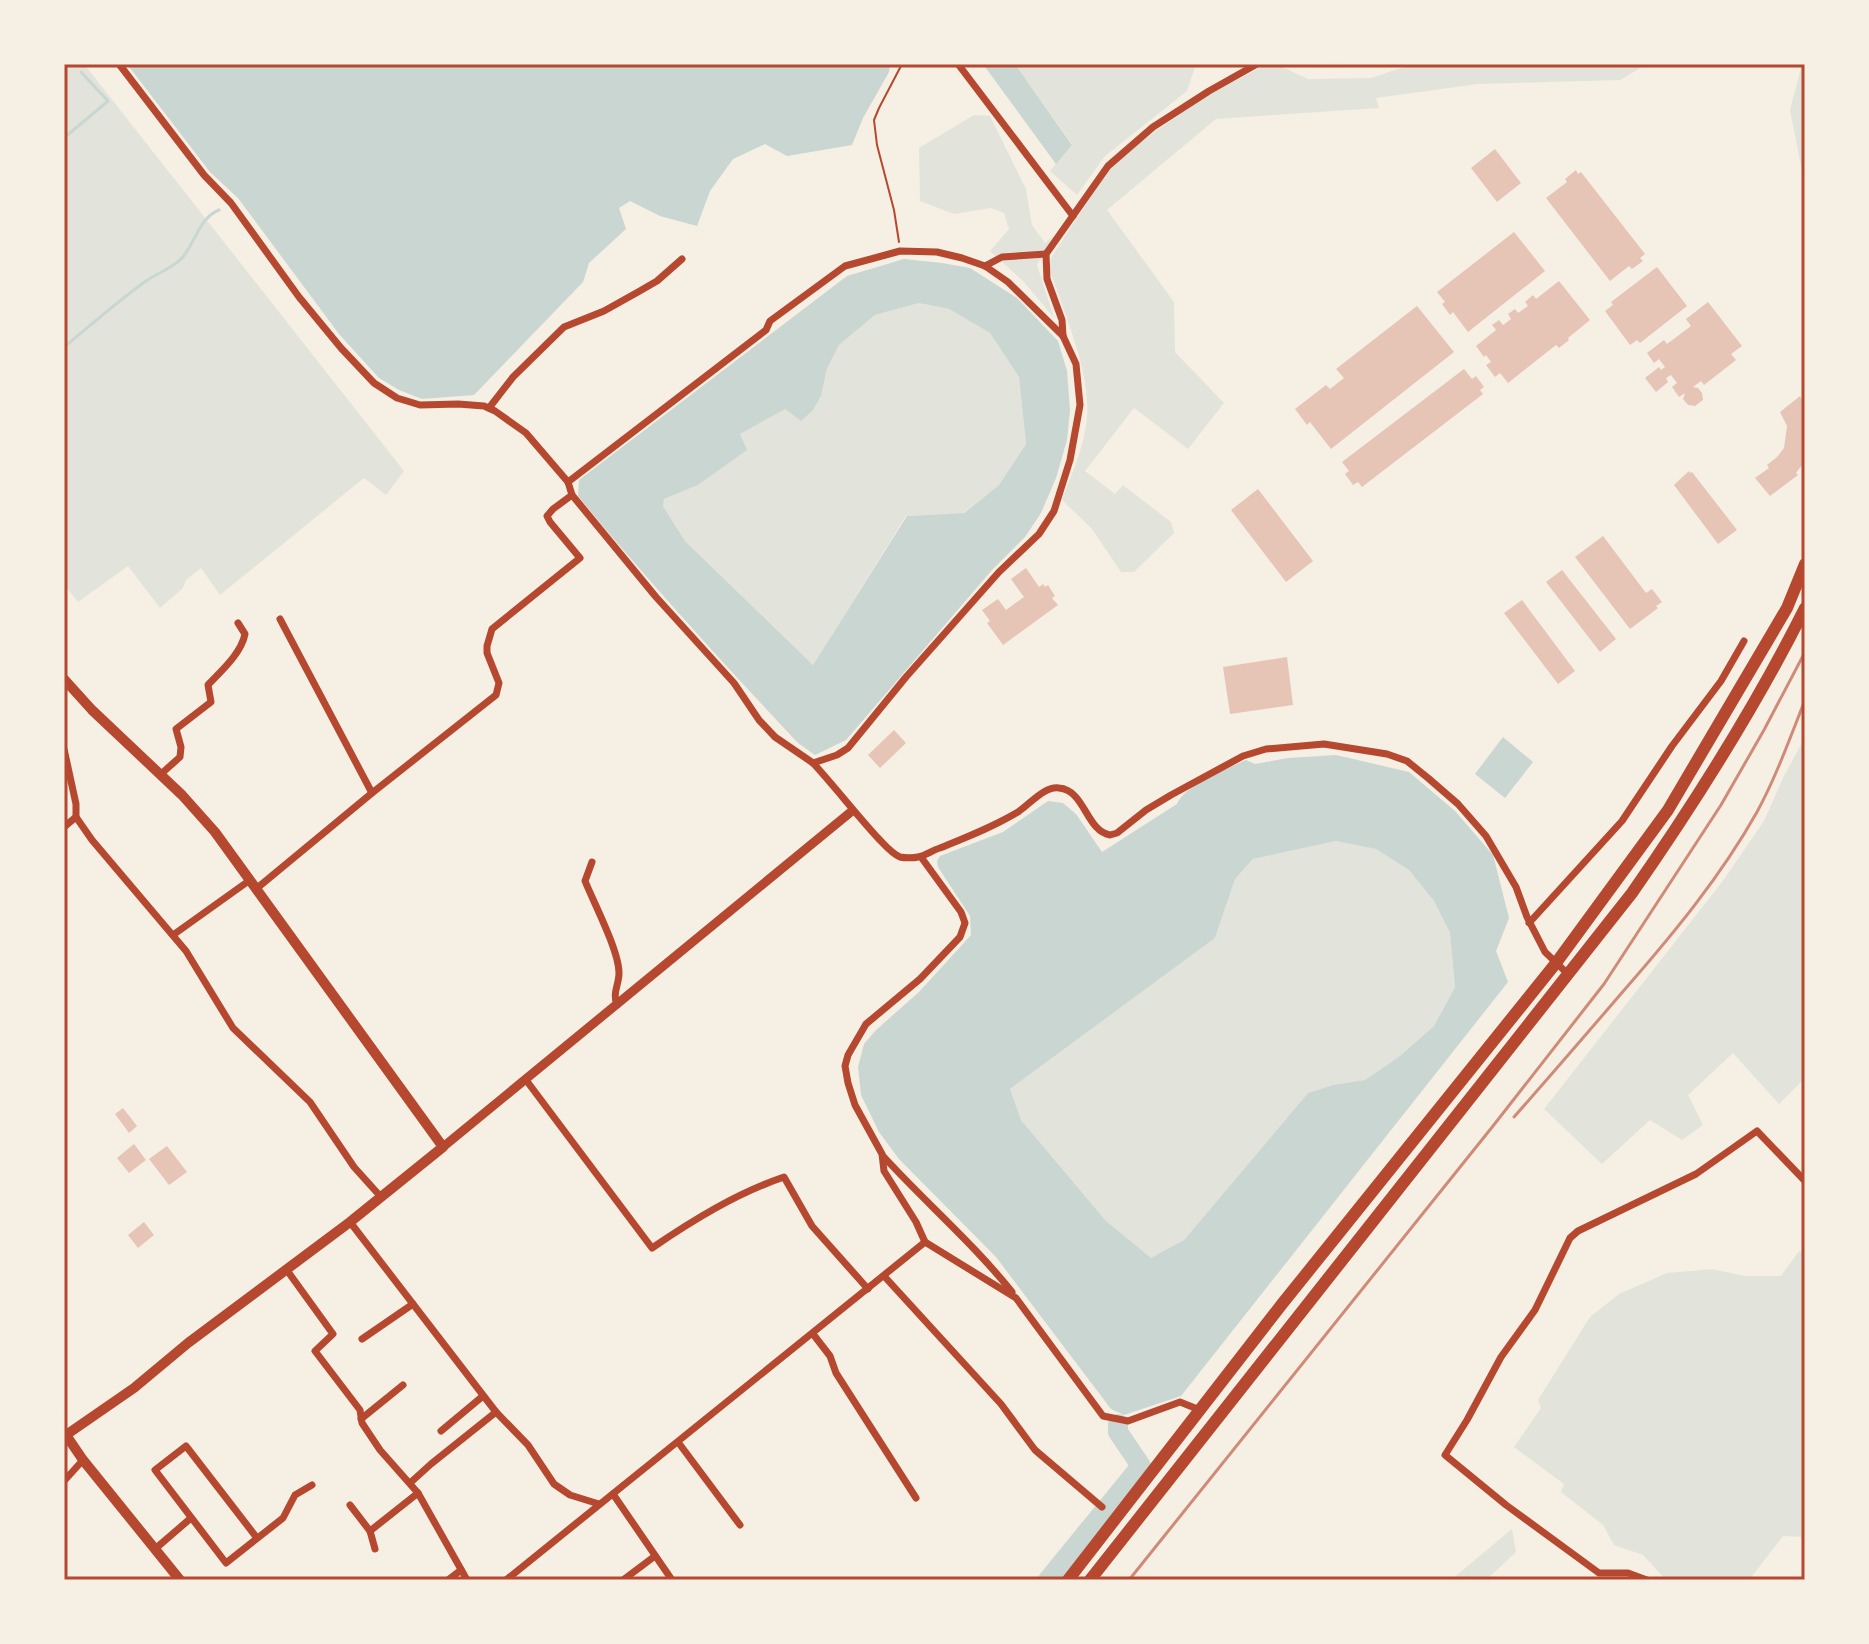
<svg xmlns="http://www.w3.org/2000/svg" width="1869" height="1644" font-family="Commissioner,sans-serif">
  <rect width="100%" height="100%" fill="#f6efe4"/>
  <g fill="#e2e4dc">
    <path d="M64,64H84L404,471L386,495L364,478L220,595L201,568L186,580L183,588L160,608L128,566L78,602L64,584Z"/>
    <path d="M1015,64H1070L1073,68L1079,64H1196L1187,91L1105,156L1077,195L1050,171L1072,144Z"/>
    <path d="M1267,64H1276L1308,79L1371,78L1413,64H1647L1620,80L1478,84L1376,98L1379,108L1216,119L1107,210L1174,302L1175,352L1224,403L1188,449L1134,408L1085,471L1115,494L1123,485L1171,522L1174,533L1134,572H1121L1092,529L1062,500C1072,473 1085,445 1087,417C1091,373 1063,310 1049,268L1052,256L1110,168L1142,141L1203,98Z"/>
    <path d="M1802,64H1805V187L1790,110Z"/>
    <path d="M974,115L990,116L1026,189L1032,225L1045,243L1053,236L1037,265L1054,318L1024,282L990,251L1009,229L1004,213L991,208L954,214L920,201L919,148Z"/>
    <path d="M919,303L949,309L990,333L1019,377L1026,444L999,485L963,513L906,516L813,665L685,541L663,506L664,499L698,485L746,450L740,434L786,408L801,421L821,396L827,369L839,345L875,315Z"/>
    <path d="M1805,737V1078L1779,1104L1733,1053L1688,1095L1703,1125L1682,1140L1650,1120L1602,1164L1544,1109L1722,882L1764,821L1784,776Z"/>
    <path d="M1336,841L1376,849L1409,870L1434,901L1450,933L1455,987L1434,1026L1400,1056L1365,1080L1333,1085L1308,1093L1184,1240L1150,1259L1106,1221L1021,1120L1010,1089L1215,938L1235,879L1253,859Z"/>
    <path d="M1799,1251L1805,1253V1537L1783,1536L1749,1580H1666L1643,1555L1614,1545L1603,1525L1561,1492L1564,1484L1514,1447L1541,1408L1538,1400L1590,1317L1619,1294L1667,1273L1712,1269L1745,1276H1781Z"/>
    <path d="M1512,1529L1516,1552L1486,1580H1451Z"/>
  </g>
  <g fill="#c9d6d2" fill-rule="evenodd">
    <path d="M127,64H890L889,72L863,118L852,145L787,156L765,144L733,159L710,191L697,226L660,216L630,201L619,208L626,229L589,263L583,282L474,395L422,399L399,390L379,378L339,334L238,198L210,172Z"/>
    <path d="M983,64H1015L1072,145L1056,164Z"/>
    <path d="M904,259L942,263L970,268L1017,298L1058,341L1067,371L1070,410L1067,440L1056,478L1041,513L1025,537L992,570L846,740L815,755L798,743C722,662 648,581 578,496L579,480L847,276ZM919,303L949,309L990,333L1019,377L1026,444L999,485L964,513L907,516L813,665L685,541L663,506L664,499L698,485L747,450L740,434L785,409L801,421L813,410L821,396L827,369L839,345L875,315Z"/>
    <path d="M1503,737L1533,762L1505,798L1475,774Z"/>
    <path d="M1336,755L1409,772L1455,811L1493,855L1509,918L1496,951L1508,982L1181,1396L1124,1415L1111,1409L996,1257L899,1159L879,1132L861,1095L858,1067L864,1044L875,1031L919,992L971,935L970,916L938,867L937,861L940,856L1003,832L1048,801L1063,803L1076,814L1102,852L1177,804C1185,785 1227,769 1246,760L1255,764L1288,758ZM1336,841L1376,849L1409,870L1434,901L1450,933L1455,987L1434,1026L1400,1056L1365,1080L1333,1085L1308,1093L1184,1240L1151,1258L1106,1221L1021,1120L1010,1089L1215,938L1235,879L1253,859Z"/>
  </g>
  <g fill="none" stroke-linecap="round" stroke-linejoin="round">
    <g stroke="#c9d6d2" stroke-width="3">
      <path d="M64,138L108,101L81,72"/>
      <path d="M64,347C91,325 118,301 146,281C157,273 173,268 182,258C195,243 200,217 219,210"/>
    </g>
    <path stroke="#c9d6d2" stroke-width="20" d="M1048,1580L1141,1466L1118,1432V1424"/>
  </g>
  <g fill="#e6c5b7">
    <path d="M1495,149L1521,183L1497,202L1471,168Z"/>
    <path d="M1576,170L1578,174L1581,172L1645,254L1640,258L1643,261L1632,269L1629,266L1610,281L1546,198L1567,182L1565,179Z"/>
    <path d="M1514,232L1545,271L1468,332L1453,312L1450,315L1442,304L1445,302L1437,292Z"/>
    <path d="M1657,267L1687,306L1640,343L1637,340L1630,345L1605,311L1613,305L1611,302Z"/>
    <path d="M1559,281L1590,320L1568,338L1569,340L1559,348L1556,345L1508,383L1500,373L1495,377L1486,365L1491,362L1486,355L1484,357L1476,346L1496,330L1492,325L1499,320L1503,325L1511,319L1508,314L1515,309L1518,313L1528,306L1525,302L1533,295L1536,299Z"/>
    <path d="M1708,302L1742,346L1731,354L1736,360L1704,385L1701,381L1693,387L1698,388L1702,393L1703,400L1695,406L1688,405L1683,399L1685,393L1679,397L1672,387L1677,383L1671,375L1666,378L1668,382L1656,392L1645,378L1659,367L1661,370L1665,367L1659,359L1654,363L1647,353L1664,340L1667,344L1691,326L1686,319Z"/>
    <path d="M1417,306L1454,352L1331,449L1310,422L1307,425L1295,409L1326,385L1330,389L1344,378L1336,369Z"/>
    <path d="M1464,369L1472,379L1476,376L1484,387L1480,390L1483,394L1362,487L1358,482L1353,485L1345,474L1349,471L1342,462Z"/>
    <path d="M1800,396L1805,406V461L1796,473L1798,475L1770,496L1755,478L1769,468L1767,465L1777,457L1784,448L1787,426L1780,412Z"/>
    <path d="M1689,471L1690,473L1692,472L1737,530L1718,544L1674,485Z"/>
    <path d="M1258,489L1313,561L1286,582L1231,510Z"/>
    <path d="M1603,536L1646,593L1652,589L1662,602L1656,606L1658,608L1630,629L1575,557Z"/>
    <path d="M1026,568L1039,587L1043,584L1045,587L1048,585L1055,596L1052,598L1058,605L1003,645L987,623L990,621L982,610L998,599L1006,610L1024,597L1011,579Z"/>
    <path d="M1562,570L1616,639L1600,652L1546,582Z"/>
    <path d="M1522,600L1575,671L1558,684L1504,613Z"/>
    <path d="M1287,657L1293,705L1230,714L1223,667Z"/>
    <path d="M894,730L906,743L880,768L868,755Z"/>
    <path d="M123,1108L137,1126L129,1133L115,1114Z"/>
    <path d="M134,1144L146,1160L129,1173L117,1158Z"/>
    <path d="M167,1146L187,1172L169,1185L149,1159Z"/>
    <path d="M144,1222L154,1235L138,1248L128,1235Z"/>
  </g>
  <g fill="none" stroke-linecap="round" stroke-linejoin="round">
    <path stroke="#b5482f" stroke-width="2" d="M899,242L894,210L877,145L874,120L879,108L902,64"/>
    <g stroke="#b5482f" stroke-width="7">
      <path d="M119,64L204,175L231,203L299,297L341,348L374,383L397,398L420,405L458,404L484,406L495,411L526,433L568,482L572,495L656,597L734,683L759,720L775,737L813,763"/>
      <path d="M958,64L1073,216"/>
      <path d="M1257,64L1209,91L1153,127L1108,166L1046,254L1047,279L1062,320L1063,336L1076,364L1080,405L1070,460L1054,511L1039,534L999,572L906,677L848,748L837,755L813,763C835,787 855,813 877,837C884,844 891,853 900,857C904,858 914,858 918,857C925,856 933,850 940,848C967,837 993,827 1018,812C1030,804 1044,786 1059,788C1085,790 1086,831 1110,835L1117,833L1146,810L1171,795L1243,756L1266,749L1324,744L1387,754L1407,761L1428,778L1458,804L1486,836L1516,887L1527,917L1545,952L1569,975"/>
      <path d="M985,266L1002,257L1046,254"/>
      <path d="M489,408L513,377L564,327L604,311L638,292L657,281L682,259"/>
      <path d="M568,482L766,330L770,321L845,266L900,251L937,252L962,258L985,266L1008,282L1063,336"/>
      <path d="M280,619L372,793"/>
      <path d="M64,749L76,804V817L92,840L186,951L233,1028L310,1102L354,1167L381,1197"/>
      <path d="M161,774L180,757L181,747L176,729L211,702L208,685C221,671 241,654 245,634L238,623"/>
      <path d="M64,827L76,817"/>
      <path d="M921,857L961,912L965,923L960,937L920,979L866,1024L848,1055L845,1066L848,1083L855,1105L882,1154L884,1171L916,1222L925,1242L1016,1298L1103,1416L1128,1421L1180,1402L1200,1410"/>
      <path d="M592,862L585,881C594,903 619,951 619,973C619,985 612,993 617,1005"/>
      <path d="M256,889L372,793L496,695L499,683L487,653V646L492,629L580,558L550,522L547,516L553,509L572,495"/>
      <path d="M1529,923L1622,821L1672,746L1721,681L1744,641"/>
      <path d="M173,935L250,880"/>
      <path d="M526,1080L652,1248C693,1220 737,1193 784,1177L812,1226L868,1289"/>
      <path d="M883,1156C925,1202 973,1243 1012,1292"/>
      <path d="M350,1222L496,1412L528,1445L554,1484L570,1495L599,1504"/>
      <path d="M286,1269L333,1334L315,1351L360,1410L362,1423L380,1450L418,1493L467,1580"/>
      <path d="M884,1276L1001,1404L1035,1450L1102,1507"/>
      <path d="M813,1334L830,1356L836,1373L916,1498"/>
      <path d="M362,1339L413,1304"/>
      <path d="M361,1419L403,1385"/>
      <path d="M441,1431L483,1396"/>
      <path d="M678,1442L740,1525"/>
      <path d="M64,1481L83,1460"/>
      <path d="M410,1483L431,1464L496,1412"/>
      <path d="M613,1494L672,1580"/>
      <path d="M350,1505L370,1531L418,1493"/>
      <path d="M370,1531L375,1549"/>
      <path d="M257,1538L186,1446L155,1470L226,1563L283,1518L295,1495L312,1485"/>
      <path d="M155,1549L191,1518"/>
      <path d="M448,1580L461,1570"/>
      <path d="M506,1580L925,1242"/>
      <path d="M623,1580L655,1556"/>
      <path d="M1647,1580L1628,1573H1599L1506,1505L1445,1455L1467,1420L1501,1357L1535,1310L1570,1238L1578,1231L1696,1174L1757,1131L1805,1181"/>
    </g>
    <path stroke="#b5482f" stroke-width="9" d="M443,1147L852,811"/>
    <path stroke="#b5482f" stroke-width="10" d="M64,679L92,710L182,795L215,832L443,1147L350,1222L188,1343L134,1388L66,1435L83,1460L180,1580"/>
    <g stroke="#b5482f" stroke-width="12">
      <path d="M1068,1580L1282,1304L1556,963L1668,810L1787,608L1805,564"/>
      <path d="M1090,1580L1632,893C1696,801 1755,708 1805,608"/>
    </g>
    <g stroke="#cf8b77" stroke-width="3">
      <path d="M1514,1117C1552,1074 1589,1031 1626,988C1674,933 1721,876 1757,812C1776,777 1790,738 1805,700"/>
      <path d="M1129,1580L1493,1126L1604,984L1721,805L1764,730L1805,652"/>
    </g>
  </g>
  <rect width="1869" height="1644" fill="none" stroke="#f6efe4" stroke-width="132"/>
  <rect x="66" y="66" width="1737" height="1512" fill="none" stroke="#b5482f" stroke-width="3"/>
</svg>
